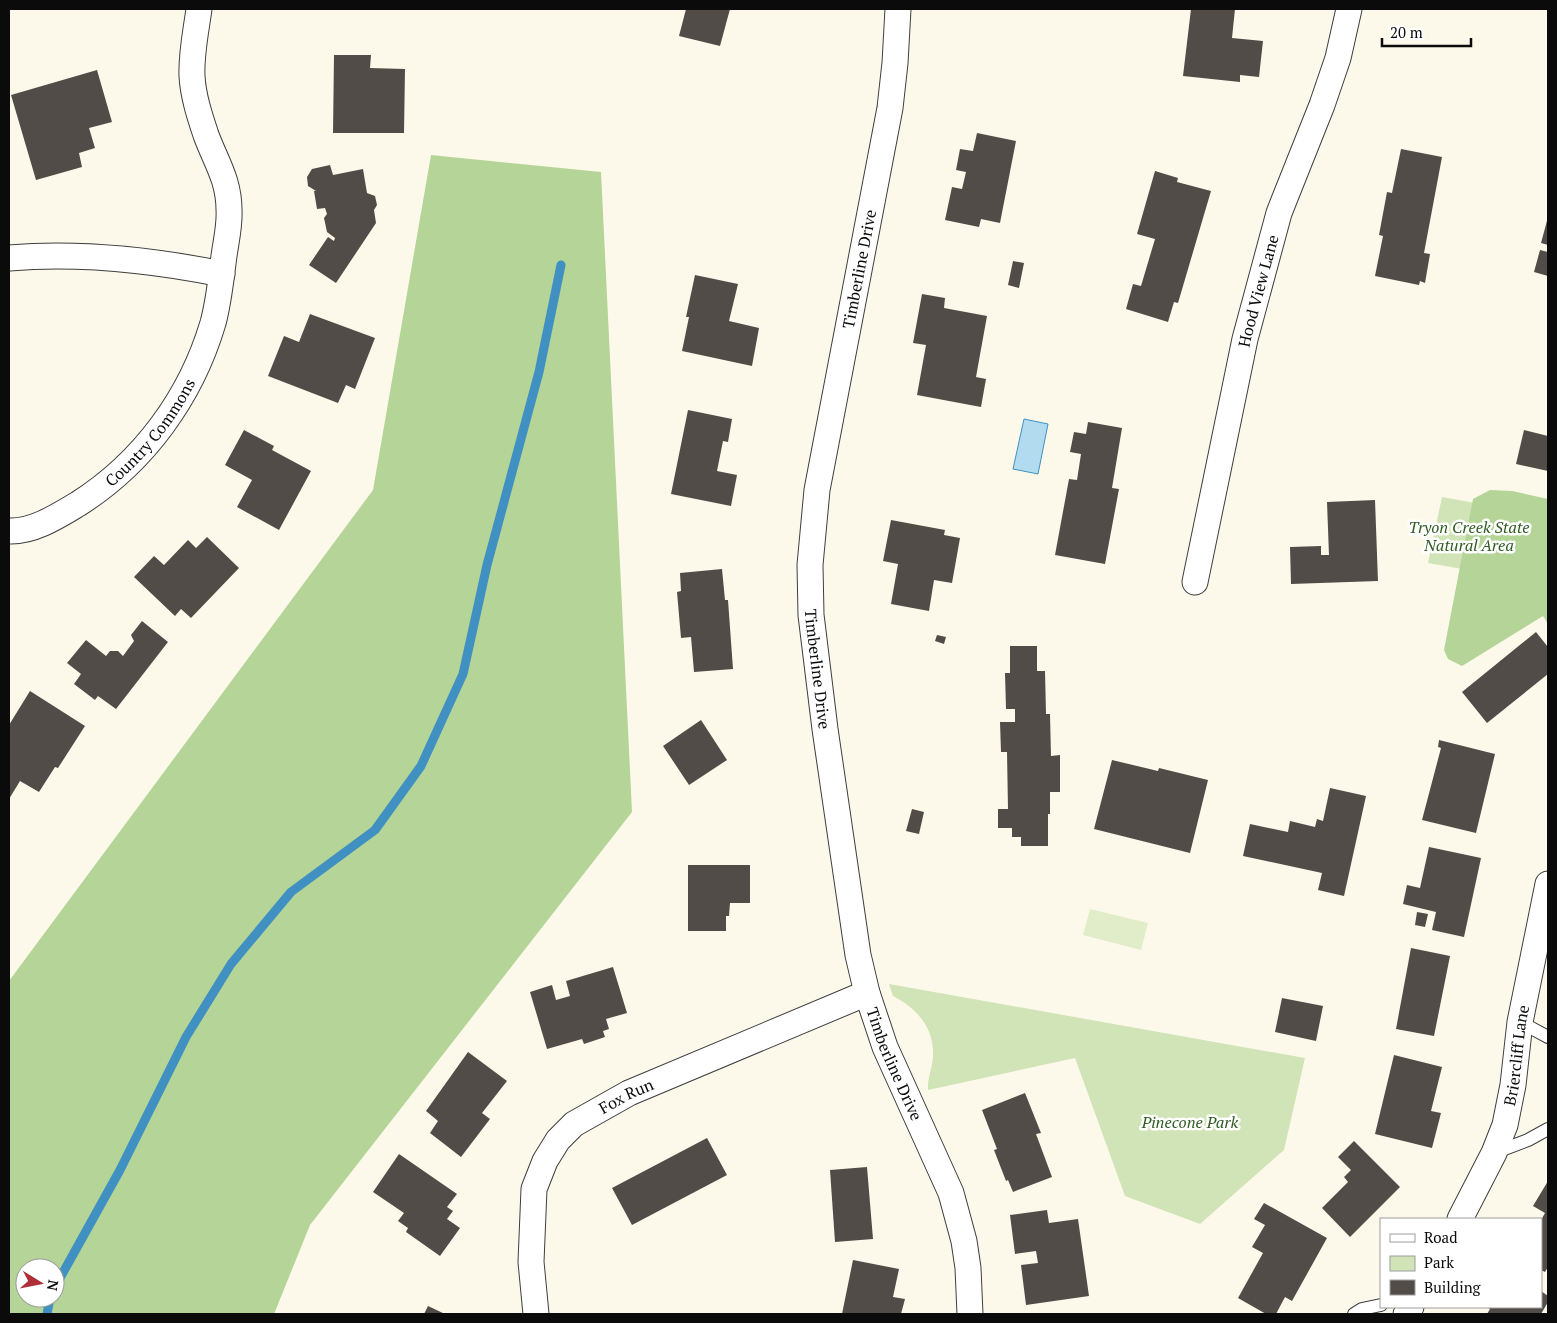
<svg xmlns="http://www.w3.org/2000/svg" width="1557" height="1323" font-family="'PT Serif',serif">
  <rect width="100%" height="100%" fill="#fdf9ea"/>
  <g fill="#d0e4b7">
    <path d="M1442,497L1548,516V584L1428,563Z"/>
    <path d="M889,984L1305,1058L1284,1150L1200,1224L1125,1196L1075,1058L928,1090C927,1078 933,1067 933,1055C934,1027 916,1008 893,996Z"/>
  </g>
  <g fill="#b4d498" fill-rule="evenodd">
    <path d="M431,155L601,172L632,812L310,1225L274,1314H9V981L373,490ZM25,1268H55V1298H25Z"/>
    <path d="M1490,490L1512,491L1548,499V624L1543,616L1462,666L1448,659L1444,650L1473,499Z"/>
  </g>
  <path fill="#e1ecc8" d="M1090,909L1148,923L1141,950L1083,935Z"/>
  <path fill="#b3dbf0" stroke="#4091c1" d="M1024,419L1048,424L1038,474L1013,469Z"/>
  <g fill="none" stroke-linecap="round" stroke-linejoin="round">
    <g stroke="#4091c1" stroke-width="9">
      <path d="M55,1287L120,1170L186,1037L231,964L291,892L375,830L421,766L463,674L487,565L539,372L561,265"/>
      <path d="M47,1314L50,1298"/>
    </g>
  </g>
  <g fill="#524c48">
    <path d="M686,9H730L720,46L679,36Z"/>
    <path d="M1191,9H1235L1232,38L1263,41L1259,77L1240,75V82L1183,76Z"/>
    <path d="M334,55H371L370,68L405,69L404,133H333Z"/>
    <path d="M97,70L112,122L89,128L95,148L79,153L82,167L36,180L11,95Z"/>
    <path d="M977,133L1016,141L1000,223L981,219L979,227L945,220L952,187L962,189L966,172L956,170L960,149L973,151Z"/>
    <path d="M1401,149L1442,157L1424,253L1430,254L1425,283L1420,281L1419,285L1375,276L1383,236L1379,235L1387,192L1392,193Z"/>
    <path d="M330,165L333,175L363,169L367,193L375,196L377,205L374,210L376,223L336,283L309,265L328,237L334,241L335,238L327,232L324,218L327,214L325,208L317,209L314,191H316L308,186L307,177L312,169Z"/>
    <path d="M1155,171L1178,178L1177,182L1211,191L1178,303L1174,302L1168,322L1126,309L1133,284L1141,286L1155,239L1137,234Z"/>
    <path d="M1548,217V245L1541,243Z"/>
    <path d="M1540,250L1548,252V276L1534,272Z"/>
    <path d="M1013,261L1024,263L1019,288L1008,285Z"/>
    <path d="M695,275L738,284L729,321L759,328L752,366L682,351L689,317H686Z"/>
    <path d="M922,294L945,298L944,308L987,316L976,377L986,379L981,407L917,395L926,345L913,343Z"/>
    <path d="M310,314L375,338L355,389L346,385L338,403L268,376L284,336L299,342Z"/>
    <path d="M688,410L732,419L728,442L723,441L717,471L737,475L731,506L671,494Z"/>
    <path d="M1088,422L1122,428L1112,488L1119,489L1105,564L1055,555L1069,479L1077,480L1081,454L1070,452L1074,432L1086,434Z"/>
    <path d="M244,430L274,446L272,450L311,471L279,530L237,507L252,480L225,465Z"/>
    <path d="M1524,430L1548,436V471L1516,464Z"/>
    <path d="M1375,500L1378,581L1291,584L1290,547L1321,546V555H1329L1327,502Z"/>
    <path d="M891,520L945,530L944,535L960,538L952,583L934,580L929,611L891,604L898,564L883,561Z"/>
    <path d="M207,537L239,568L191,618L181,609L175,616L134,577L154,556L164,565L188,540L196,548Z"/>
    <path d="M722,569L725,600H728L733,669L694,672L691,637L681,638L677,592L681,591L680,573Z"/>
    <path d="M142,621L168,642L116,709L98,696L95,700L74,684L81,674L67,663L86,640L106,656L110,651H118L123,656L134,641L131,635Z"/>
    <path d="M1536,632L1548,647V674L1487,723L1462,692Z"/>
    <path d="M937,635L946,637L944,644L935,641Z"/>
    <path d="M1010,646H1037V671H1045L1046,714H1050L1051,756L1060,755V792H1050V814H1048V846H1021V837H1012V828H998V809H1008L1007,752H1001L1000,722H1015V709H1006L1005,673H1010Z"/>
    <path d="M30,691L85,726L58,768L55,767L39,792L20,781L9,799V725Z"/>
    <path d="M701,720L727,760L689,785L663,746Z"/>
    <path d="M1439,740L1495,754L1476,833L1422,820L1441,748L1438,747Z"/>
    <path d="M1112,760L1158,771L1159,768L1208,780L1190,853L1094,829Z"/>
    <path d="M1330,788L1366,796L1344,896L1318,890L1322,873L1243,856L1250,824L1288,832L1290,821L1315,827L1317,819L1323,821Z"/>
    <path d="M912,809L924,812L919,834L906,831Z"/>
    <path d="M1429,847L1481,858L1464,937L1432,930L1436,912L1403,904L1407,885L1420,888Z"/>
    <path d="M688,865H750V903H730L729,916H726V931H688Z"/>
    <path d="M1417,912L1428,914L1425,927L1415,925Z"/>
    <path d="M1411,948L1450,956L1434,1036L1396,1029Z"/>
    <path d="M613,967L627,1013L606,1019L609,1029L603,1031L605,1037L584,1044L582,1039L547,1049L530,992L552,985L556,1000L570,996L566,981Z"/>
    <path d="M1282,998L1323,1006L1316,1041L1275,1032Z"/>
    <path d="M468,1052L507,1081L482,1113L490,1119L461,1157L430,1133L438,1121L426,1111Z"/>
    <path d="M1394,1055L1442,1067L1431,1111L1441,1113L1432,1148L1375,1134Z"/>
    <path d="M1025,1093L1041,1133L1036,1134L1052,1177L1013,1192L1008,1180L1006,1181L994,1150L997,1149L982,1110Z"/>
    <path d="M707,1138L727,1175L632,1225L612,1188Z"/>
    <path d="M1354,1141L1400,1187L1350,1237L1322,1208L1348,1182L1344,1177L1351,1170L1338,1157Z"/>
    <path d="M399,1154L457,1194L447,1207L453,1211L447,1219L460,1228L440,1256L406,1232L408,1228L398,1221L404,1213L373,1192Z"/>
    <path d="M867,1167L873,1239L835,1242L830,1170Z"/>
    <path d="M1548,1181V1267L1545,1272L1541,1270V1220L1545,1213L1533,1206Z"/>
    <path d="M1264,1203L1327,1238L1292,1301L1285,1297L1276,1314H1266L1238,1298L1263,1253L1252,1247L1265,1225L1254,1219Z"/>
    <path d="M1047,1210L1049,1223L1078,1219L1089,1296L1026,1305L1021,1265L1038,1263L1036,1251L1015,1254L1010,1215Z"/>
    <path d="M853,1260L899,1269L893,1297L905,1299L901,1314H842Z"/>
    <path d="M1541,1291L1548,1296V1302L1541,1314H1487L1490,1309L1487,1307H1541Z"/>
    <path d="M428,1306L445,1314H424Z"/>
  </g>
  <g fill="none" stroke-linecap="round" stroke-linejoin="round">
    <g stroke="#3e3e3e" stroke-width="14">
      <g id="service">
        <path d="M1520,1022L1548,1037"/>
        <path d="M1494,1153L1528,1140L1548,1129"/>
        <path d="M1354,1314L1362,1309L1381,1305"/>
      </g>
    </g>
    <g stroke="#3e3e3e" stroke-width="27">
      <g id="minor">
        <path id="s1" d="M898,9L895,63L890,108L817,490L810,565L811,615L825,729L858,955L867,993L885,1047L951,1193L964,1241L968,1268L970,1314"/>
        <path d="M9,258C80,252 152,260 222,274"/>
        <path id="s2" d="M9,531C33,532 58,516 78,504C144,462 191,397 213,323C219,301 221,278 224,256C226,241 230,225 229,210C229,180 216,162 206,135C200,117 193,96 192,76C191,54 196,31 199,9"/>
        <path id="s3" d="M1195,582L1245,339L1279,213L1322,105L1338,58L1349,9"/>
        <path id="s4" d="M1460,1219L1494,1153L1505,1125L1513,1085L1520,1022L1548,884"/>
        <path id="s5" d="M536,1314L531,1262L534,1189L545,1161L558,1140L574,1124L629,1093L867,993"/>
        <path d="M1406,1314L1411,1307"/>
      </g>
    </g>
    <use href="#service" stroke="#fff" stroke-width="12"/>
    <use href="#minor" stroke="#fff" stroke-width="25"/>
  </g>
  <g text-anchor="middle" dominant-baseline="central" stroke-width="5" stroke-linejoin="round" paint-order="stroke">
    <g font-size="16" fill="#0b0b0b" stroke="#fff">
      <text transform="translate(859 269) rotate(-79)">Timberline Drive</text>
      <text stroke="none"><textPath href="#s3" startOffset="298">Hood View Lane</textPath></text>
      <text stroke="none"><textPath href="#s2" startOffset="178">Country Commons</textPath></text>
      <text stroke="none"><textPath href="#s1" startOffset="668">Timberline Drive</textPath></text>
      <text stroke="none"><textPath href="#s4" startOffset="175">Briercliff Lane</textPath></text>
      <text stroke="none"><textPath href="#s1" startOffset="1072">Timberline Drive</textPath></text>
      <text stroke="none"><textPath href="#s5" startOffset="262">Fox Run</textPath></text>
    </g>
    <g font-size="16" font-style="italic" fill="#2f5c21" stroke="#fff">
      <text x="1469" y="527">Tryon Creek State<tspan x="1469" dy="18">Natural Area</tspan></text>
      <text x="1190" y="1122">Pinecone Park</text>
    </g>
  </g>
  <rect width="1557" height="1323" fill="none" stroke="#0b0b0b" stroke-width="20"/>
  <rect x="1380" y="1218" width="162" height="90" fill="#ffffff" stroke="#9d9d9d"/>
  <rect x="1390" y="1234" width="25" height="8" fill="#ffffff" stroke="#9d9d9d"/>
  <text x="1424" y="1243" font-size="15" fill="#0b0b0b">Road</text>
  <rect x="1390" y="1256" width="25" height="15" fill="#d0e4b7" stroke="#9d9d9d"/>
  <text x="1424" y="1268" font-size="15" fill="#0b0b0b">Park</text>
  <rect x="1390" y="1280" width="25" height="15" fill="#524c48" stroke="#9d9d9d"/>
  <text x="1424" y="1293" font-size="15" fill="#0b0b0b">Building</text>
  <g transform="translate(40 1283) rotate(100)"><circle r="24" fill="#ffffff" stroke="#9d9d9d"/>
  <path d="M0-4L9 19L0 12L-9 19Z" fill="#af2f38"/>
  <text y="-8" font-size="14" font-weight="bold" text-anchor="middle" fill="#0b0b0b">N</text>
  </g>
  <path d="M1382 38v8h89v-8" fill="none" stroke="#0b0b0b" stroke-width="2.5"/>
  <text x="1390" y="38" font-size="15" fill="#0b0b0b" stroke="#ffffff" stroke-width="4" paint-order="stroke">20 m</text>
</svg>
